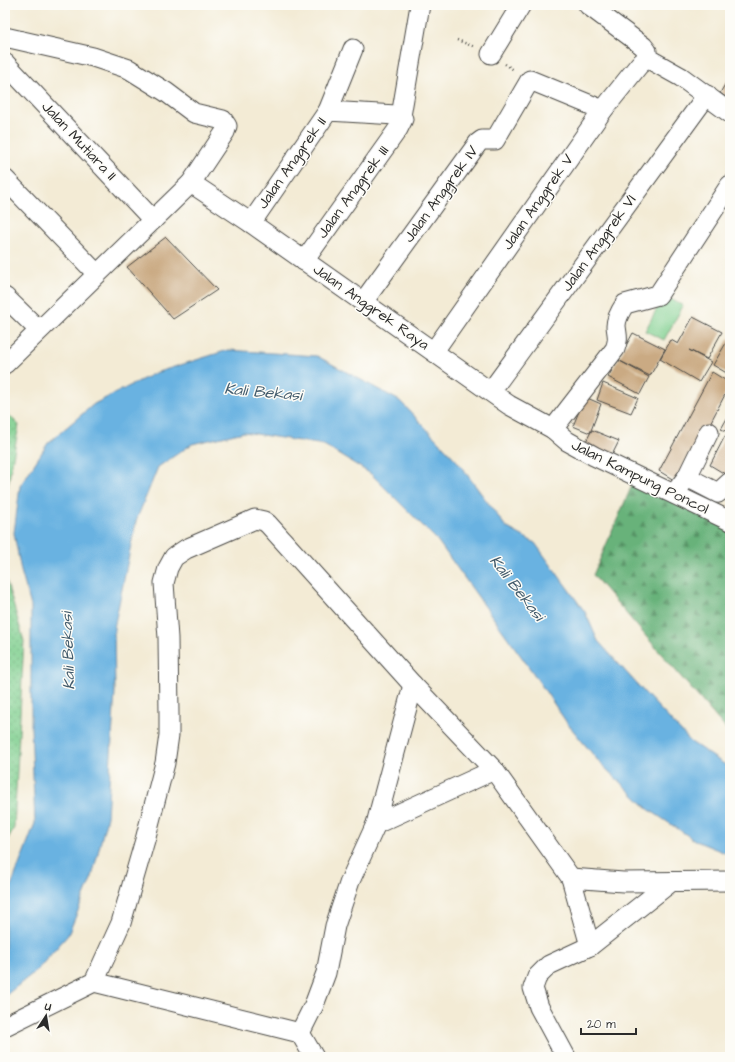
<svg xmlns="http://www.w3.org/2000/svg" width="735" height="1062" font-family="'Architects Daughter',sans-serif">
  <defs>
    <pattern id="grass-dots" width="8" height="8" patternUnits="userSpaceOnUse"><rect width="8" height="8" fill="#7fcf8f"/><path d="M2 2h.1M6 6h.1" fill="none" stroke="#68a875" stroke-width="1.8" stroke-linecap="round"/></pattern>
    <pattern id="forest-firs" width="22" height="20" patternUnits="userSpaceOnUse"><rect width="22" height="20" fill="#67b27a"/><path d="M5 1l3.5 6h-7zM16 11l3.5 6h-7z" fill="#559164"/></pattern>
  </defs>
  <rect width="100%" height="100%" fill="#fdfcf7"/>
  <filter id="ink" filterUnits="userSpaceOnUse"><feTurbulence type="fractalNoise" baseFrequency=".025" numOctaves="2"/><feDisplacementMap in="SourceGraphic" scale="8" xChannelSelector="R" yChannelSelector="G"/><feConvolveMatrix kernelMatrix="1 2 1 2 8 2 1 2 1" color-interpolation-filters="sRGB"/></filter>
  <filter id="wash" filterUnits="userSpaceOnUse"><feTurbulence type="fractalNoise" baseFrequency=".012" numOctaves="4" result="noise"/><feDisplacementMap in="SourceGraphic" scale="16" xChannelSelector="R" yChannelSelector="G"/><feGaussianBlur stdDeviation="0.9" result="paint"/><feColorMatrix in="noise" values="0 0 0 0 0 0 0 0 0 0 0 0 0 0 0 0 0 1.4 0 .05"/><feComposite in="paint" operator="in"/></filter>
  <g filter="url(#wash)">
    <rect width="100%" height="100%" fill="#f3ebd5"/>
    <g fill="url(#grass-dots)" stroke="#557d5d">
      <path d="M5,411L19,425L5,502Z"/>
      <path d="M5,576L24,641L14,828L5,844Z"/>
    </g>
    <path fill="url(#forest-firs)" stroke="#496e52" d="M633,483L730,529V730L726,729L593,575Z"/>
    <path fill="#7fcf8f" stroke="#557d5d" d="M664,295L683,306L664,340L645,331Z"/>
    <path fill="#69b2e1" stroke="#4a6e86" d="M228,350L317,356L400,401L457,461L506,527L535,543L585,612L598,641L645,693L691,742L730,768V855L696,841L648,809L600,763L567,723L531,670L437,540L371,474L324,445L244,432L192,444L158,467L136,521L114,628L115,692L107,817L92,877L68,935L37,970L5,996V897L8,894L35,823L31,728V606L21,571L14,533L20,486L48,443L94,404L155,373Z"/>
    <g id="blocks">
      <g fill="#caaa83">
        <path d="M730,76V100L720,93Z"/>
        <path d="M166,237L217,290L173,319L127,267Z"/>
        <path d="M693,317L722,332L707,359L689,350L711,362L699,382L660,359L671,340L678,344Z"/>
        <path d="M633,333L665,349L650,376L618,360Z"/>
        <path d="M729,338L730,339V375L713,365Z"/>
        <path d="M618,360L649,377L640,394L608,377Z"/>
        <path d="M712,372L730,383V385L679,483L659,471Z"/>
        <path d="M603,383L638,398L631,413L597,400Z"/>
        <path d="M585,397L601,404L590,433L573,426Z"/>
        <path d="M730,413V433L721,429Z"/>
        <path d="M592,430L619,441L611,457L584,445Z"/>
        <path d="M725,436L730,438V477L710,465Z"/>
      </g>
    </g>
  </g>
  <g filter="url(#ink)">
    <use href="#blocks" fill-opacity="0" stroke="#494844" stroke-width="1"/>
    <g fill="none" stroke-linecap="round" stroke-linejoin="round">
      <g stroke="#494844" stroke-width="21">
        <g id="minor">
          <path d="M588,5L643,46L647,51V58L681,77L730,113"/>
          <path d="M5,37L93,57L129,69L166,92L194,113L223,120L227,126L225,132L191,183L5,364"/>
          <path d="M491,54L521,5"/>
          <path d="M5,63L153,220"/>
          <path d="M328,111L353,49"/>
          <path d="M401,116L420,5"/>
          <path d="M5,179L97,274"/>
          <path d="M191,183L251,223L509,405L553,429L567,441L594,456L730,521"/>
          <path d="M251,223L328,111L396,115L401,116L403,119L398,129L304,261"/>
          <path d="M5,297L39,330"/>
          <path d="M363,302L478,143L482,140H495L530,80L603,110"/>
          <path d="M434,351L603,110L639,65L647,58"/>
          <path d="M491,391L707,95"/>
          <path d="M553,429L615,349C619,338 617,336 616,326C616,318 621,310 625,304L658,295L730,185"/>
          <path d="M687,477L718,493L730,482"/>
          <path d="M674,494L687,477L709,432"/>
          <path d="M376,824L494,770"/>
          <path d="M571,878L623,882L730,881"/>
          <path d="M94,982L300,1033"/>
          <path d="M5,1026L94,982L121,923L145,840L165,763L169,735V714L168,638L164,583L168,568L174,557L186,549L255,519L264,521L268,524L413,685L494,770L571,878L590,946"/>
          <path d="M300,1033L314,1005L326,973L335,926L350,881L376,824L413,685"/>
          <path d="M300,1033L314,1057"/>
          <path d="M566,1057L539,1007L533,988L537,977L549,965L590,946L671,882"/>
        </g>
      </g>
      <g stroke="#494844" stroke-width="2.5" stroke-dasharray="1 3" stroke-linecap="butt">
        <path d="M457,40L475,47"/>
        <path d="M505,64L514,70"/>
      </g>
      <use href="#minor" stroke="#fff" stroke-width="19"/>
    </g>
  </g>
  <g text-anchor="middle" dominant-baseline="central" stroke-width="3" stroke-linejoin="round" paint-order="stroke">
    <g font-size="15" fill="#2b2b2b" stroke="#fdfcf7">
      <text transform="translate(79 141) rotate(47)">Jalan Mutiara II</text>
      <text transform="translate(292 163) rotate(-55)">Jalan Anggrek II</text>
      <text transform="translate(353 192) rotate(-54)">Jalan Anggrek III</text>
      <text transform="translate(441 194) rotate(-54)">Jalan Anggrek IV</text>
      <text transform="translate(538 202) rotate(-55)">Jalan Anggrek V</text>
      <text transform="translate(599 243) rotate(-54)">Jalan Anggrek VI</text>
      <text transform="translate(371 307) rotate(35)">Jalan Anggrek Raya</text>
      <text transform="translate(640 477) rotate(26)">Jalan Kampung Poncol</text>
    </g>
    <g font-size="16" font-style="italic" fill="#415a6b" stroke="#fdfcf7">
      <text transform="translate(263 392) rotate(5)">Kali Bekasi</text>
      <text transform="translate(517 588) rotate(52)">Kali Bekasi</text>
      <text transform="translate(68 651) rotate(-92)">Kali Bekasi</text>
    </g>
  </g>
  <rect width="735" height="1062" fill="none" stroke="#fdfcf7" stroke-width="20"/>
  <g transform="translate(46 1016) rotate(12)" stroke="#fdfcf7" stroke-width="3" paint-order="stroke">
  <path d="M0-3L7 15L0 10L-7 15Z" fill="#2b2b2b"/>
  <text y="-6" font-size="11" font-weight="bold" text-anchor="middle" fill="#2b2b2b">U</text>
  </g>
  <path d="M581 1028v6h55v-6" fill="none" stroke="#2b2b2b" stroke-width="2"/>
  <text x="587" y="1028" font-size="12" fill="#2b2b2b" stroke="#fdfcf7" stroke-width="3" paint-order="stroke">20 m</text>
</svg>
